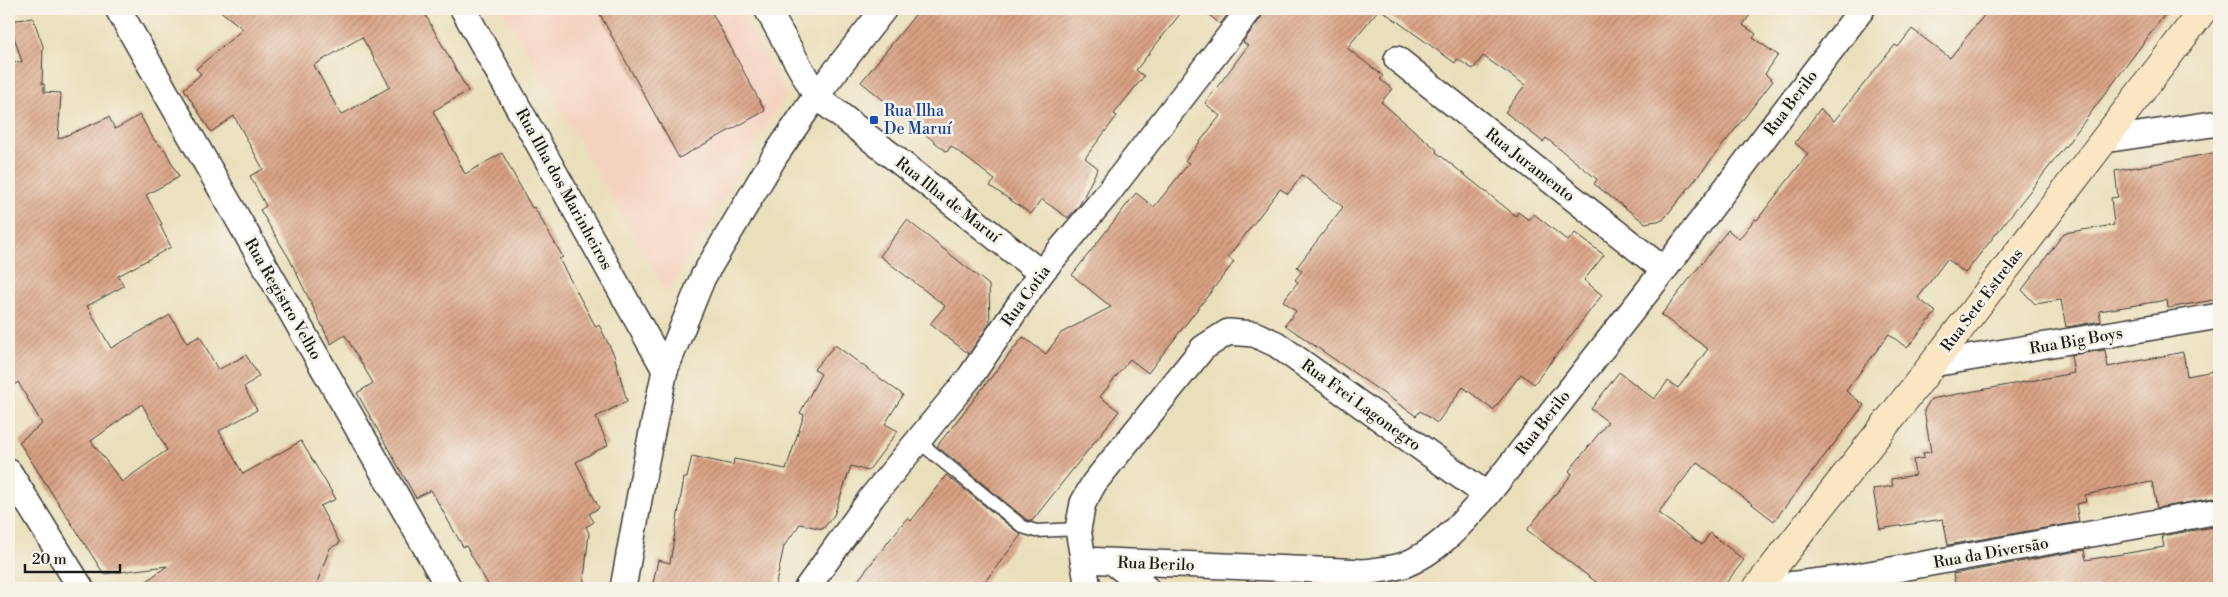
<svg xmlns="http://www.w3.org/2000/svg" width="2228" height="597" font-family="'Libre Bodoni',serif">
  <defs>
    <pattern id="building-hatch" width="6" height="6" patternUnits="userSpaceOnUse" patternTransform="scale(1.25)"><rect width="6" height="6" fill="#d9a183"/><path d="M-1 1l2-2M0 6l6-6M5 7l2-2" fill="none" stroke="#af826a"/></pattern>
  </defs>
  <rect width="100%" height="100%" fill="#f7f3e8"/>
  <filter id="ink" filterUnits="userSpaceOnUse"><feTurbulence type="fractalNoise" baseFrequency=".02" numOctaves="2"/><feDisplacementMap in="SourceGraphic" scale="10" xChannelSelector="R" yChannelSelector="G"/><feConvolveMatrix kernelMatrix="1 2 1 2 8 2 1 2 1" color-interpolation-filters="sRGB"/></filter>
  <filter id="wash" filterUnits="userSpaceOnUse"><feTurbulence type="fractalNoise" baseFrequency=".0096" numOctaves="4" result="noise"/><feDisplacementMap in="SourceGraphic" scale="20" xChannelSelector="R" yChannelSelector="G"/><feGaussianBlur stdDeviation="1.12" result="paint"/><feColorMatrix in="noise" values="0 0 0 0 0 0 0 0 0 0 0 0 0 0 0 0 0 1.4 0 .05"/><feComposite in="paint" operator="in"/></filter>
  <g filter="url(#wash)">
    <rect width="100%" height="100%" fill="#eadfbb"/>
    <path fill="#f5d3c1" d="M502,9H739L786,94L667,292Z"/>
    <g id="blocks">
      <g fill="url(#building-hatch)" fill-rule="evenodd">
        <path d="M218,9H422L468,91L433,111L465,174L502,153L532,208L534,207L563,257L559,259L596,327L599,325L614,355L627,401L596,417L608,445L576,462L599,508L589,514L594,522L586,527L589,533L583,588H490L466,546L463,547L431,490L416,498L357,393L373,383L345,335L331,344L289,258L260,210L266,206L250,176L263,169L234,116L211,132L184,89L201,74L196,69L243,29ZM362,37L390,87L341,115L314,65Z"/>
        <path d="M597,9H710L765,111L679,158Z"/>
        <path d="M920,9H1184L1136,70L1144,76L1114,114L1117,116L1085,158L1098,168L1080,204L1068,218L1041,199L1031,214L990,186L995,180L951,146L947,152L861,82Z"/>
        <path d="M1202,9H1232L1220,24Z"/>
        <path d="M1264,9H1379L1347,48L1383,76L1380,79L1392,89L1381,102L1437,150L1436,152L1516,216L1518,212L1529,220L1534,214L1568,241L1575,233L1604,255L1584,280L1602,295L1534,384L1521,374L1493,410L1463,387L1437,423L1420,411L1416,416L1285,325L1296,311L1283,301L1298,282L1295,280L1302,271L1297,267L1343,207L1302,175L1288,194L1280,189L1228,257L1234,262L1148,373L1130,359L1100,397L1119,411L1032,521L1027,520L937,446L1023,337L1046,354L1061,333L1111,307L1072,275L1136,193L1154,207L1189,163L1185,161L1220,116L1205,103L1248,46L1243,42L1261,18Z"/>
        <path d="M1380,9H1754L1743,25L1756,34L1753,38L1778,55L1765,74L1773,81L1730,136L1663,220L1645,223L1594,184L1597,179L1546,138L1543,142L1505,112L1525,85L1483,56L1473,69L1457,59L1455,63Z"/>
        <path d="M1989,9H2169L2068,143L1965,273L1947,259L1918,298L1936,312L1907,348L1889,334L1871,358L1846,391L1864,405L1774,521L1697,462L1658,513L1702,545L1710,533L1744,560L1722,588H1604L1527,530L1572,474L1569,471L1608,422L1591,409L1619,372L1654,399L1668,381L1678,388L1708,349L1661,315L1728,230L1739,239L1755,219L1757,220L1808,154L1795,143L1820,109L1834,121L1895,45L1898,47L1912,29L1950,58Z"/>
        <path d="M33,18L43,46L42,84H44V92L61,93L58,139L109,117L115,129L140,115L154,140L165,150L179,177L146,195L162,224L160,225L171,247L118,276L124,286L87,306L111,348L170,315L187,343L200,336L218,370L246,355L259,376L244,387L257,410L219,431L243,474L301,441L336,499L320,506L340,543L330,548L315,588H137L167,566L104,574L19,442L42,424L18,382L9,389V61L22,62L9,21ZM142,404L167,450L122,482L91,441Z"/>
        <path d="M2219,152V299L2168,308L2167,300L2099,311L2101,321L2066,327L2061,300L2035,304L2022,290L2064,233L2114,225L2111,198L2118,197L2115,171Z"/>
        <path d="M907,220L989,285L990,323L969,354L930,324L945,306L880,256Z"/>
        <path d="M835,345L903,395L885,424L898,431L868,471L851,466L834,515L823,529L800,524L784,546L775,588H652L658,560L670,563L684,478H687L692,456L733,465L734,459L786,469L804,415L800,413L821,374L814,369Z"/>
        <path d="M2105,350L2108,367L2183,352L2187,376L2219,370V497L2157,508L2152,482L2139,484V483L2085,495L2086,502L2076,504L2079,522L1948,545L1943,519L1880,529L1873,489L1893,486L1891,479L1915,475L1913,460L1924,458L1923,453L1931,452L1924,410L1931,399L2074,373L2071,355Z"/>
        <path d="M946,475L1021,535L980,588H852L907,518L911,521Z"/>
        <path d="M2219,526V585L2200,588H1956L1953,574L2084,550L2086,560L2164,547L2162,536Z"/>
      </g>
    </g>
  </g>
  <g filter="url(#ink)">
    <use href="#blocks" fill-opacity="0" stroke="#3b3934" stroke-width="1"/>
    <g fill="none" stroke-linecap="round" stroke-linejoin="round">
      <g stroke="#3b3934" stroke-width="15">
        <path id="lane" d="M918,441L1023,527L1036,531L1078,529"/>
      </g>
      <g stroke="#3b3934" stroke-width="28">
        <g id="street">
          <path d="M118,9L449,588"/>
          <path d="M463,9L665,370"/>
          <path d="M767,9L816,96L1041,273"/>
          <path d="M1397,59L1664,270"/>
          <path d="M2104,140L2219,123"/>
          <path d="M1933,364L2219,316"/>
          <path d="M9,472L81,588"/>
          <path d="M1083,560L1365,572C1377,570 1392,569 1404,565C1439,551 1462,523 1487,495L1664,270L1862,9"/>
          <path d="M1114,563L1146,588"/>
          <path d="M623,588L646,461L665,370L703,277L775,156L816,96L884,9"/>
          <path d="M807,588L872,497L970,377L1041,273L1105,197L1250,9"/>
          <path d="M1088,588L1078,529L1083,503L1094,483L1203,348L1228,332L1254,334L1276,344L1487,495"/>
          <path d="M1762,588L1847,578L2219,511"/>
        </g>
      </g>
      <g stroke="#3b3934" stroke-width="30">
        <path id="secondary" d="M1757,588L1933,364L2204,9"/>
      </g>
      <use href="#lane" stroke="#fff" stroke-width="12"/>
      <use href="#street" stroke="#fff" stroke-width="25"/>
      <use href="#secondary" stroke="#fbe6c4" stroke-width="28"/>
    </g>
  </g>
  <rect fill="#1a4fb4" stroke="#f7f3e8" stroke-width="2" x="869" y="115" width="10" height="10" rx="2.5"/>
  <g text-anchor="middle" dominant-baseline="central" stroke-width="5" stroke-linejoin="round" paint-order="stroke">
    <g font-size="16" fill="#1c1c1c" stroke="#f7f3e8">
      <text transform="translate(1791 103) rotate(-53)">Rua Berilo</text>
      <text transform="translate(1530 165) rotate(38)">Rua Juramento</text>
      <text transform="translate(564 189) rotate(61)">Rua Ilha dos Marinheiros</text>
      <text transform="translate(948 200) rotate(38)">Rua Ilha de Maruí</text>
      <text transform="translate(1026 296) rotate(-54)">Rua Cotia</text>
      <text transform="translate(283 299) rotate(60)">Rua Registro Velho</text>
      <text transform="translate(1982 300) rotate(-53)">Rua Sete Estrelas</text>
      <text transform="translate(2076 341) rotate(-10)">Rua Big Boys</text>
      <text transform="translate(1361 405) rotate(36)">Rua Frei Lagonegro</text>
      <text transform="translate(1543 423) rotate(-52)">Rua Berilo</text>
      <text transform="translate(1991 553) rotate(-10)">Rua da Diversão</text>
      <text transform="translate(1156 564) rotate(2)">Rua Berilo</text>
    </g>
    <g font-size="16" fill="#164399" stroke="#f7f3e8" text-anchor="start">
      <text x="884" y="111">Rua Ilha<tspan x="884" dy="18">De Maruí</tspan></text>
    </g>
  </g>
  <rect width="2228" height="597" fill="none" stroke="#f7f3e8" stroke-width="30"/>
  <path d="M25 564v8h95v-8" fill="none" stroke="#1c1c1c" stroke-width="2.5"/>
  <text x="32" y="564" font-size="15" fill="#1c1c1c" stroke="#f7f3e8" stroke-width="4" paint-order="stroke">20 m</text>
</svg>
